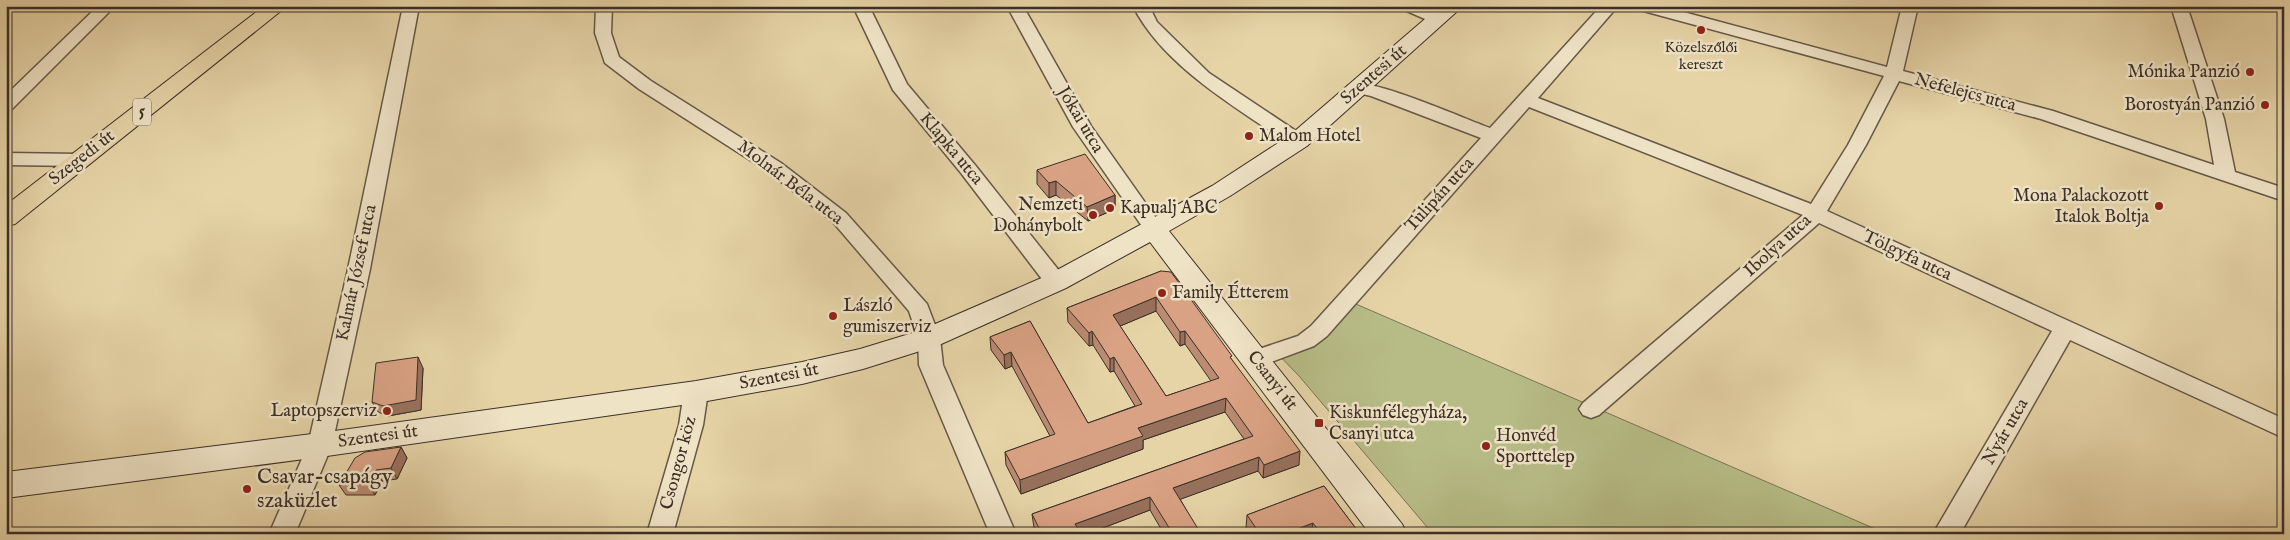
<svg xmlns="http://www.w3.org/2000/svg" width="2290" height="540" font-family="'IM FELL English',serif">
  <rect width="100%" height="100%" fill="#e6d4a7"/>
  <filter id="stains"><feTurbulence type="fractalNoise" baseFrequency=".004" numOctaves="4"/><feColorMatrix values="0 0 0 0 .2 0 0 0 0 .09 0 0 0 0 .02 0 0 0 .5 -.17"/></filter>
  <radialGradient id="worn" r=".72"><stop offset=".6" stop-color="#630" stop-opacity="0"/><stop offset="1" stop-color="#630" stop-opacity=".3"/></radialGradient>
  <path fill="#b7bc86" stroke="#797656" d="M1342,298L1887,534H1433L1299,376L1272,348L1302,338Z"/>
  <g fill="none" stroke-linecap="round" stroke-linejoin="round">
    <g stroke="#665847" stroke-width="3">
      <g id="street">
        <path d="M98,6H115L12,109L6,110V95Z"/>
        <path d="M403,6H419L370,269L332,445L295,534H269L308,445L348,269Z"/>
        <path d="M596,6H612L611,33L619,57L651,81L781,163L846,213L927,304L940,338L943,365L1016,534H990L919,365L918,338L909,311L832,221L767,171L639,89L605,63L595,33Z"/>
        <path d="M853,6H869L907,84L975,165L1064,277L1067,282L1064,287L1056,289L1048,287L961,173L893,90Z"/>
        <path d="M1007,6H1023L1091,126L1163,228L1160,232L1153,234L1146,232L1073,127Z"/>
        <path d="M1133,6H1149L1157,22L1209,73L1305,137L1307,141L1305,145L1298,147L1291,145C1237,108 1163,66 1133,6Z"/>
        <path d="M1400,6C1415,6 1437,6 1446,19L1444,22H1432L1402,9Z"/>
        <path d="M1601,6H1618L1538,98L1811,204L1848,145L1884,76L1636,9L1634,6H1661L1887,67L1902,6H1918L1903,71L2053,111L2214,165L2206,119L2171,6H2187L2224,119L2235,172L2284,188V201L2041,119L1899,81L1866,145L1827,211L2284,419V438L2070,340L1960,534H1933L2052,331L1819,223L1599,415L1591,418L1583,415L1579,409L1583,403L1803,215L1529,107L1327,336L1314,346L1263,365L1255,367L1247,365L1243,359L1247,353L1298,336L1311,326L1481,138L1371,96L1354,92L1351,88L1354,84C1374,79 1465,119 1490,128Z"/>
        <path d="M6,153L80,154L87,156L90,160L87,164L80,166L6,165Z"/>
        <path d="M696,384L704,386L708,392L703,425L673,534H647L679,425L684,392L688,386Z"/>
      </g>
    </g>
    <g stroke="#3b2f27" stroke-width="2">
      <path id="secondary" d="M1440,6H1463L1307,146L1230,196L1169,231L1402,524L1407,534H1370L1150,242L1066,288L939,345L863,369L802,384L696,403L320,457L6,498V472L320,433L696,381L802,362L860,349L919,331L1046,276L1212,186L1289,136Z"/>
    </g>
    <g stroke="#3b2f27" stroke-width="2">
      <path id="primary" d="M264,6H287L15,224L6,226V205Z"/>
    </g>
    <use href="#street" fill="#efe3c6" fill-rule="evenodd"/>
    <use href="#secondary" fill="#efe3c6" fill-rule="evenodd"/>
    <use href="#primary" fill="#e6d4a7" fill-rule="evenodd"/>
  </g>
  <g fill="#bb8b72" stroke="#3b2f27" fill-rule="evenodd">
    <path d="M1037,170L1115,195V209L1088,221L1056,195L1049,198L1037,184Z"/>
    <path d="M1161,271L1232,360L1299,465L1263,478L1258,471L1180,499L1200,534H1164L1150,510L1087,534H1036L1034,528L1032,514L1244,439L1225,412L1143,440V449L1021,494L1006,465L1005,452L1050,436L1012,366L1005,369L991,350L990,337L1030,321L1088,423L1135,406L1114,371L1110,372L1093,345L1089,346L1068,322L1067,308ZM1156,311L1180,346L1185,344L1211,381L1166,396L1120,326Z"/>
    <path d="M423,368L421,410L388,416L378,412L372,402Z"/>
    <path d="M401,447L407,458L397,479L382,481L375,495H346L339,485Z"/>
    <path d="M1324,486L1360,534H1250L1246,528L1247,515Z"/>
  </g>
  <g fill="#98715c" stroke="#3b2f27">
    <path d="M1056,181V195L1049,198V183Z"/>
    <path d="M1115,195V209L1088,221L1087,207Z"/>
    <path d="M1156,297V311L1113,329V315Z"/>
    <path d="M1092,331L1093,345L1089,346V333Z"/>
    <path d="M1185,331V344L1180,346V332Z"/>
    <path d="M1011,352L1012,366L1005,369L1004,355Z"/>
    <path d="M418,357L423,368L421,410L388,416L383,406Z"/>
    <path d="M1114,357V371L1110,372V359Z"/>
    <path d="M1226,398L1225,412L1143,440V449L1021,494L1020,480L1138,428Z"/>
    <path d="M401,447L407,458L397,479L391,468Z"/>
    <path d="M1300,451L1299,465L1263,478L1264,465Z"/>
    <path d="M1259,457L1258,471L1173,502V488Z"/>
    <path d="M376,470L382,481L375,495L368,484Z"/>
    <path d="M1150,497V510L1087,534H1076L1075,524Z"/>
    <path d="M1313,523L1311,534H1284Z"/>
  </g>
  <g fill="#d9a284" stroke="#3b2f27" fill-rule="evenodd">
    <path d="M1085,154L1115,195L1087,207L1056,181L1049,183L1037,170Z"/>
    <path d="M1161,271L1171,272L1232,356L1230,357L1300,451L1264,465L1259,457L1173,488L1200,532L1194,534H1173L1150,497L1075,524L1081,534H1042L1032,514L1253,436L1226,398L1138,428L1143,436L1020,480L1005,452L1055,434L1011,352L1004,355L990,337L1030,321L1088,423L1142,404L1114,357L1110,359L1092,331L1089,333L1067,308ZM1156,297L1180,332L1185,331L1219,378L1166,396L1113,315Z"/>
    <path d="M418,357L416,400L383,406L372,402L376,363Z"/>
    <path d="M401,447L391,468L376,470L368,484L339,485L355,458L365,452Z"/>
    <path d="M1324,486L1360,534H1321L1313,523L1284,534H1260L1247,515Z"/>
  </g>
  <g fill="#8f2418" stroke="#efe3c6" stroke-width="2">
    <circle cx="1701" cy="30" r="5"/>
    <circle cx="2250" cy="72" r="5"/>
    <circle cx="2265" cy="105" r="5"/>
    <circle cx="1249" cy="136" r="5"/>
    <circle cx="2159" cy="206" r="5"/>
    <circle cx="1110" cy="208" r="5"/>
    <circle cx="1093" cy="215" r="5"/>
    <circle cx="1162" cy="293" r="5"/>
    <circle cx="833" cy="316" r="5"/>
    <circle cx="387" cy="411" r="5"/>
    <rect x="1314" y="418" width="10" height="10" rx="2.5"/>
    <circle cx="1486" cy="446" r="5"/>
    <circle cx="247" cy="489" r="5"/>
  </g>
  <g text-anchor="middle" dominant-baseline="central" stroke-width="5" stroke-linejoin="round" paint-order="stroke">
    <g font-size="15" fill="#3b2f27" stroke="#efe3c6">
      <text x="1701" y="47">Közelszőlői<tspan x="1701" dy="17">kereszt</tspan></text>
    </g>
    <rect fill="#efe3c6" stroke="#716557" stroke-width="1" x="133" y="98.5" width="18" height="27" rx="4"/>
    <g font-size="16" font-weight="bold" fill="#3b2f27">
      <text x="142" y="112">5</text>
    </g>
    <g font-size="18" fill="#3b2f27" stroke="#efe3c6" text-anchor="start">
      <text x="2240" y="72" text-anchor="end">Mónika Panzió</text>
      <text x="2255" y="105" text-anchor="end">Borostyán Panzió</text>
      <text x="1259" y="136">Malom Hotel</text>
      <text x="2149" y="196" text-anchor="end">Mona Palackozott<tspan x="2149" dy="21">Italok Boltja</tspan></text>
      <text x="1083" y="205" text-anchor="end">Nemzeti<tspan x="1083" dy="21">Dohánybolt</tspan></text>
      <text x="1120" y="208">Kapualj ABC</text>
      <text x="1172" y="293">Family Étterem</text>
      <text x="843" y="306">László<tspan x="843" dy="21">gumiszerviz</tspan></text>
      <text x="377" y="411" text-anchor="end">Laptopszerviz</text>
      <text x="1329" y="413">Kiskunfélegyháza,<tspan x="1329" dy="21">Csanyi utca</tspan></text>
      <text x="1496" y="436">Honvéd<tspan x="1496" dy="21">Sporttelep</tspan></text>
    </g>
    <g font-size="18" fill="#3b2f27" stroke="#efe3c6">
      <text transform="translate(1374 75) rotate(-41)">Szentesi út</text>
      <text transform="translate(1965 93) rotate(15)">Nefelejcs utca</text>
      <text transform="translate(1080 120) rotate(59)">Jókai utca</text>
      <text transform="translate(951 149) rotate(50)">Klapka utca</text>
      <text transform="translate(82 158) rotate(-38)">Szegedi út</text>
      <text transform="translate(790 183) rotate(37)">Molnár Béla utca</text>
      <text transform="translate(1440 195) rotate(-48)">Tulipán utca</text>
      <text transform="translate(1778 246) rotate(-42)">Ibolya utca</text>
      <text transform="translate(1907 256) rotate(25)">Tölgyfa utca</text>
      <text transform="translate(357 273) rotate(-78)">Kalmár József utca</text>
      <text transform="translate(779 377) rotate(-11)">Szentesi út</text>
      <text transform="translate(1272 381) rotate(52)">Csanyi út</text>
      <text transform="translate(2006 432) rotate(-60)">Nyár utca</text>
      <text transform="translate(378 437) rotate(-8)">Szentesi út</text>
      <text transform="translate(679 463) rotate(-75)">Csongor köz</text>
    </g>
    <g font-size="21" fill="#3b2f27" stroke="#efe3c6" text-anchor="start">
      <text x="257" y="477">Csavar-csapágy<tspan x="257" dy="24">szaküzlet</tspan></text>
    </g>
  </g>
  <rect width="2290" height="540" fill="none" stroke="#e6d4a7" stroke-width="25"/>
  <rect x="8" y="8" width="2275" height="525" fill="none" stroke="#3b2f27" stroke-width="2.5"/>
  <rect x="12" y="12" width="2265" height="515" fill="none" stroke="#3b2f27"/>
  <rect width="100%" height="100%" filter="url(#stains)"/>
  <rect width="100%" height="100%" fill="url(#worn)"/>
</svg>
